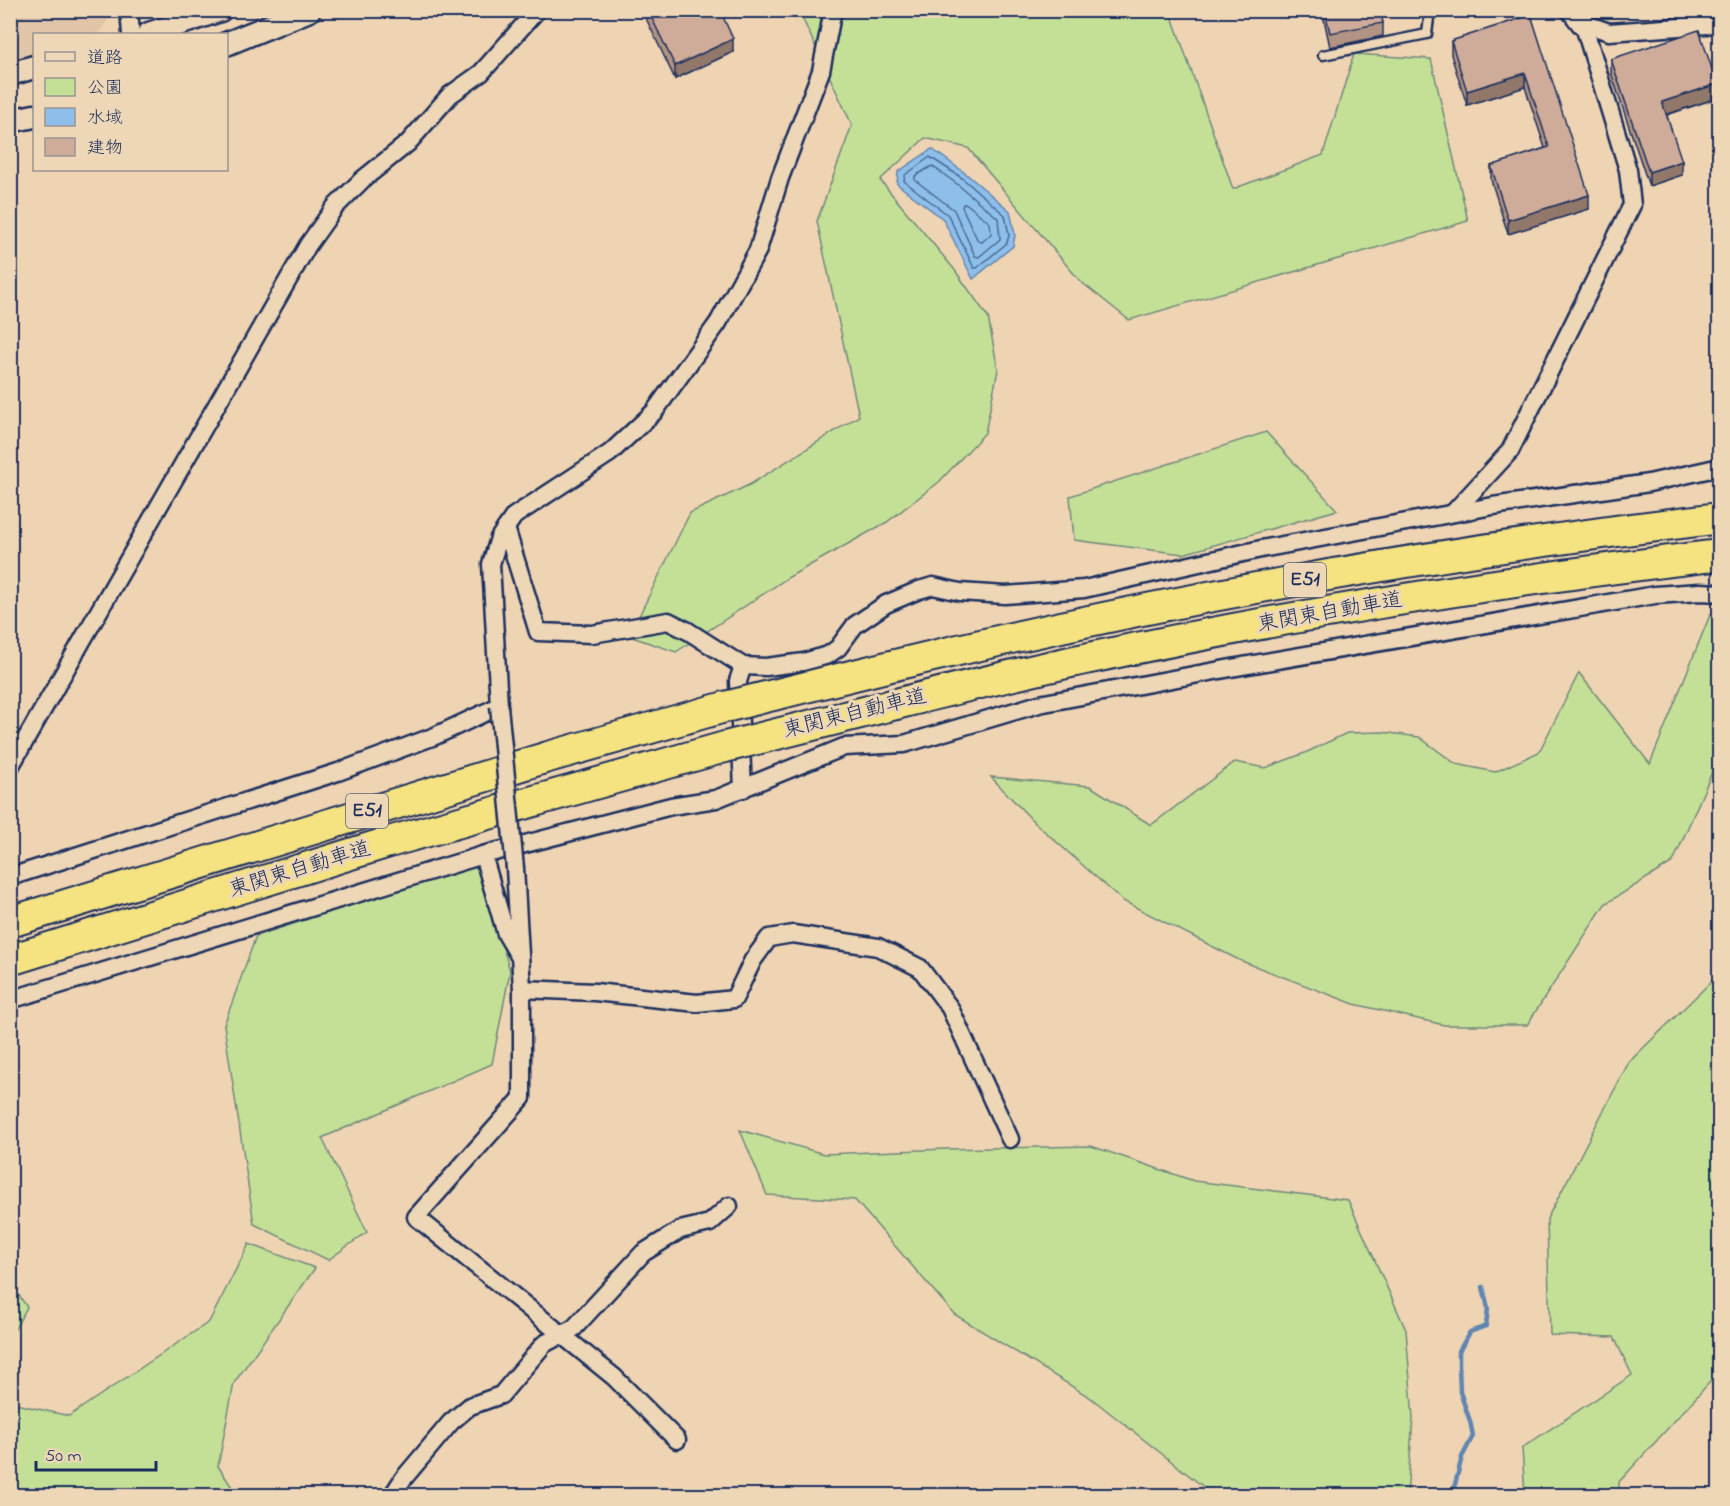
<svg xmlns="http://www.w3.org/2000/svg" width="1730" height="1506" font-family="'Indie Flower','Klee One',sans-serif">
  <rect width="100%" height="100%" fill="#efd4b3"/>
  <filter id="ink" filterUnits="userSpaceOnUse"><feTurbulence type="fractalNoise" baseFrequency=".0167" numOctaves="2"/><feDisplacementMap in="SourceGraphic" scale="12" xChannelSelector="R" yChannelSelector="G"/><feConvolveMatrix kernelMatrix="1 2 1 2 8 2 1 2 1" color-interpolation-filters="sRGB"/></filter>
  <g filter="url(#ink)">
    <path fill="#e1c5a9" d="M10,11L11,10L114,11L99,33L34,34V54L11,62Z"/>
    <g fill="#c4e097" stroke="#70887a" stroke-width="1.5">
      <path d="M799,11H1170L1233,189L1323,155L1354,54L1431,59L1468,221L1129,320L1080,281L968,148L925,138L880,180L954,269L988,317L998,370L985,433L939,482L887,522L789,577L676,652L629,636L690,513L751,484L859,416L817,221L852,125Z"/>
      <path d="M1266,432L1337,510L1183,554L1074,540L1070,496Z"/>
      <path d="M1710,615L1719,625V756L1673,862L1605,904L1527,1025H1444L1354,1004L1239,960L1123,901L1034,822L991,777L1090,786L1151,825L1235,762L1265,768L1305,753L1347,733L1382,732L1419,737L1456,764L1495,772L1539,752L1579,673L1650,764Z"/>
      <path d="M478,864L510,971L492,1064L322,1138L367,1232L328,1260L254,1224L224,1025L256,936Z"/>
      <path d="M1719,976V1372L1619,1482V1495H1525L1522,1448L1632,1375L1614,1337L1550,1335L1547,1219L1629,1062L1716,977Z"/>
      <path d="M740,1130L824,1154L946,1149L1091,1146L1194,1181L1348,1200L1406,1330L1413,1418L1407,1495H1214L1091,1398L954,1314L855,1200L767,1195Z"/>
      <path d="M249,1244L315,1268L234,1383L218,1466L237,1495H11V1403L69,1416L209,1322Z"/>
      <path d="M11,1284L27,1307L11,1336Z"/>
    </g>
    <path fill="#8ebfea" stroke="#6085b2" stroke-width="1.5" d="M932,149L965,173L1010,211L1015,235L1013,246L973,279L943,219L897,184L898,172Z"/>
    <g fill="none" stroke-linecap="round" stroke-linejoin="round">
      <g stroke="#496996" stroke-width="1.5">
        <path d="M930,157L962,178L1005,215L1009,235L1007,243L977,268H974L948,215L904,181L905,175Z"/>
        <path d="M932,166L957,184L998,218L1000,239L979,257L975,256L954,210L915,180V176Z"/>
        <path d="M963,204H967L990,223L991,234L982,242L978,241L962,207Z"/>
      </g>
      <path stroke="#6085b2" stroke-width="4.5" d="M1452,1496L1462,1457L1473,1436L1470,1421L1460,1392L1459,1366V1351L1470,1332L1486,1326L1488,1308L1483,1287"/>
      <g stroke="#1b2f5e" stroke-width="13">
        <path id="lane" d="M1323,55L1427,34L1430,10"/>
      </g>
      <g stroke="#1b2f5e" stroke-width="21">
        <g id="street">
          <path d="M129,10L131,34"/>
          <path d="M1583,23L1609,32L1707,25L1720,20"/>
          <path d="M1453,513L1510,451L1632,205L1628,170L1583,23"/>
          <path d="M506,528L538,632L592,634L668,621L688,631L743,666L766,667L804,662L828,655L838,648L855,625L886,604L919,590L933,586L960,592L1005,595L1084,589L1261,549L1493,506L1649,483L1720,467"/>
          <path d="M10,767L308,245L335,207L362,180L408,143L450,95L481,73L537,10"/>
          <path d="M743,789L738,681L743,666"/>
          <path d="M483,855L506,934L519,956"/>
          <path d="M515,868L522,989L595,992L697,1003L734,999L753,960L769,938L793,934L878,947L920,968L950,1008L1010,1139"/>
          <path d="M10,877L338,772L435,736L499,706L491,564L499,538L514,516L610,453L654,412L718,323L758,250L780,178L821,71L833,10"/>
          <path d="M522,989V1098L416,1217L614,1377L677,1440"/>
          <path d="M10,1000L483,855L671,806L716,799L844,747L904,744L1039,704L1231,668L1655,595L1700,592L1720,593"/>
          <path d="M392,1496L403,1479L451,1422L470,1406L501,1395L544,1344L574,1328L643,1253L680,1230L710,1223L729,1206"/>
        </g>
      </g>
      <g stroke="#1b2f5e" stroke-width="27">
        <g id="secondary">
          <path d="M1573,10L1583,23"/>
          <path d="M149,34L220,10"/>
          <path d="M226,44L309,10"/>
          <path d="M10,74L34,67"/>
          <path d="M10,121L34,116"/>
        </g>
      </g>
      <g stroke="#1b2f5e" stroke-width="34">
        <g id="highway">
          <path d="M895,665C1166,599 1442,551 1720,518"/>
          <path d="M896,704C959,688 1022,672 1085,659C1295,614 1507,580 1720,555"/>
          <path d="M10,922L548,757L725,707"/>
          <path d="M10,960L389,842L725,747"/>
        </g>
      </g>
      <use href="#lane" stroke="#edd7b6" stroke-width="8"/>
      <use href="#street" stroke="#edd7b6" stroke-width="16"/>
      <use href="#secondary" stroke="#edd7b6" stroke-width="22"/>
      <use href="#highway" stroke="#f5e382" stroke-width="30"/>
      <g stroke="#1b2f5e" stroke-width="21" stroke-linecap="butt">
        <path id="street-bridge" d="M499,706L515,868"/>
      </g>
      <g stroke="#1b2f5e" stroke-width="34" stroke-linecap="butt">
        <g id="highway-bridge">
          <path d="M725,707L895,665"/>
          <path d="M725,747L896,704"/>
        </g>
      </g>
      <use href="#street-bridge" stroke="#edd7b6" stroke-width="16"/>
      <use href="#highway-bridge" stroke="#f5e382" stroke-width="30"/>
    </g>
    <g fill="#b29484" stroke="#1b2f5e" stroke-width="1.5">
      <path d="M642,10H720L733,52L675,79Z"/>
      <path d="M922,10H942L927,19Z"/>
      <path d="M1322,10H1380L1383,23V36L1330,47Z"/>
      <path d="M1531,15L1589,209L1508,234L1491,180V166L1545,148L1525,87L1467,105L1451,55V41Z"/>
      <path d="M1611,59L1717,98L1667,115L1682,175L1649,186L1611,73Z"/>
    </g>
    <g fill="#91786b" stroke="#1b2f5e" stroke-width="1.5">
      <path d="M927,10H942L927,19Z"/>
      <path d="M733,39V52L675,79V66Z"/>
      <path d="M1525,73V87L1467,105V91Z"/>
      <path d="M1717,84V98L1662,116V102Z"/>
      <path d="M1682,161V175L1649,186V172Z"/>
      <path d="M1589,195V209L1508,234V220Z"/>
    </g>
    <g fill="#cfac99" stroke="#1b2f5e" stroke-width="1.5">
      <path d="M648,10H720L733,39L675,66Z"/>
      <path d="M1325,10H1380L1383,23L1330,33Z"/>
      <path d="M1531,15L1589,195L1508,220L1491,166L1549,147L1525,73L1467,91L1451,41Z"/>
      <path d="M1699,30L1717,84L1662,102L1682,161L1649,172L1611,59Z"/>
    </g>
  </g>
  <g text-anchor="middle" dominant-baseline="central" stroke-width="6" stroke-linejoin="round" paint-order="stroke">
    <g fill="#edd7b6" stroke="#5a6178" stroke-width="1.5">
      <rect x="1284" y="563" width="42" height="34" rx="4.5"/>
      <rect x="346" y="794" width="42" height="34" rx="4.5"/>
    </g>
    <g font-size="20" font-weight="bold" fill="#1b2f5e">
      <text x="1305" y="580">E51</text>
      <text x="367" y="811">E51</text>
    </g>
    <g font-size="21" fill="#1b2f5e" stroke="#edd7b6">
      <text transform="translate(1330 613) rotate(-10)">東関東自動車道</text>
      <text transform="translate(855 714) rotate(-14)">東関東自動車道</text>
      <text transform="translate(300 870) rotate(-17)">東関東自動車道</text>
    </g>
  </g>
  <rect width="1730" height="1506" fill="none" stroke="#edd7b6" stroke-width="36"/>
  <rect x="18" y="18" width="1694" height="1470" fill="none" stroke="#1b2f5e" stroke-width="2" filter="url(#ink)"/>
  <rect x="33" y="33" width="195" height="138" fill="#edd7b6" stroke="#999493" stroke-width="1.5"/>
  <rect x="45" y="52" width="30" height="9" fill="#edd7b6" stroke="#999493" stroke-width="1.5"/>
  <text x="87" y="63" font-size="18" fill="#1b2f5e">道路</text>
  <rect x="45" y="78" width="30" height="18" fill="#c4e097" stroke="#999493" stroke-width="1.5"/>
  <text x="87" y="93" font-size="18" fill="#1b2f5e">公園</text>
  <rect x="45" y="108" width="30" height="18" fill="#8ebfea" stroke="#999493" stroke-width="1.5"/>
  <text x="87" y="123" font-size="18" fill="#1b2f5e">水域</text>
  <rect x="45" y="138" width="30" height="18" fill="#cfac99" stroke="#999493" stroke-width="1.5"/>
  <text x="87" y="153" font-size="18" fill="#1b2f5e">建物</text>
  <path d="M36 1461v9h120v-9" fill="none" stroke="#1b2f5e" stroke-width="3"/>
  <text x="45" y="1461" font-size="18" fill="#1b2f5e" stroke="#edd7b6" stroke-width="4.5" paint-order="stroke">50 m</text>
</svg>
